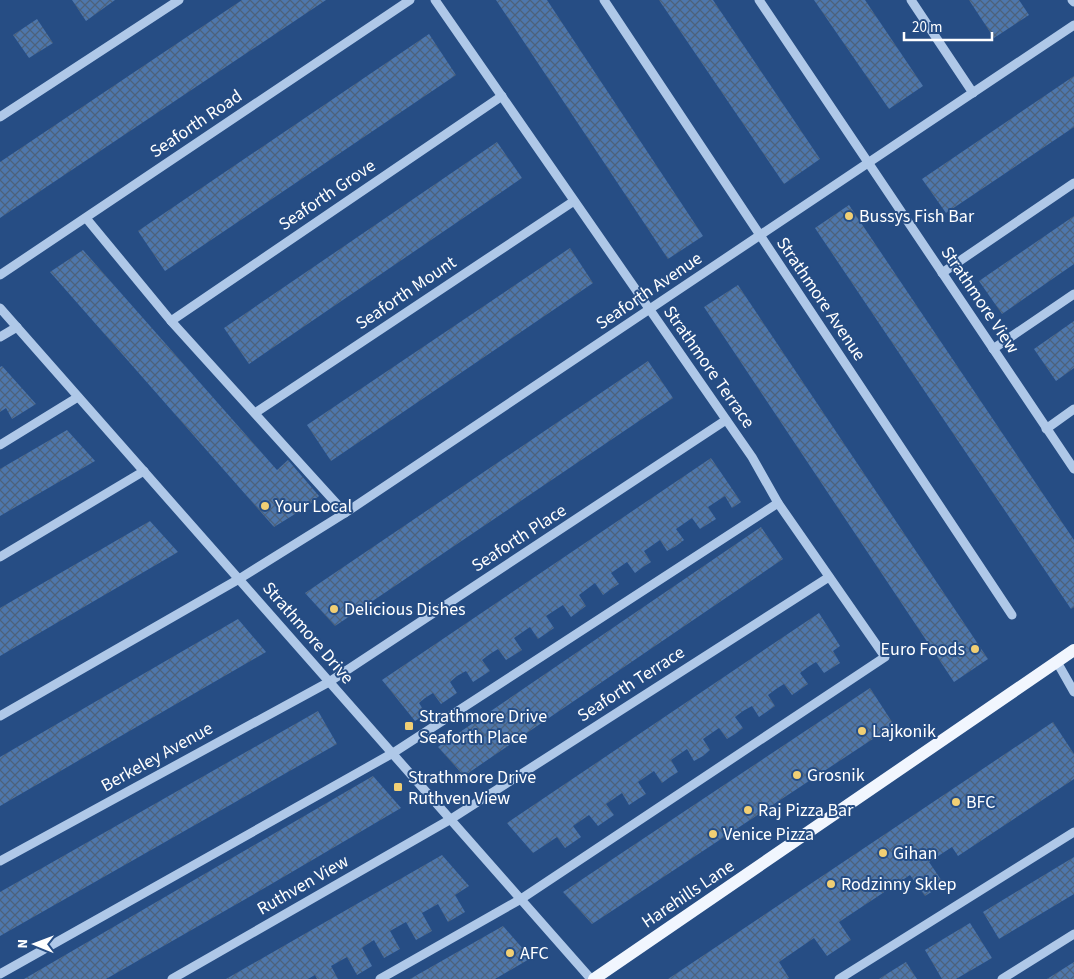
<svg xmlns="http://www.w3.org/2000/svg" width="1074" height="979" font-family="'Source Sans 3',sans-serif">
  <defs>
    <pattern id="building-cross-hatch" width="8" height="8" patternUnits="userSpaceOnUse" patternTransform="scale(1.25)"><rect width="8" height="8" fill="#4e77ac"/><path d="M0 0l8 8M0 8l8-8" fill="none" stroke="#4d627c"/></pattern>
  </defs>
  <rect width="100%" height="100%" fill="#264d84"/>
  <g fill="url(#building-cross-hatch)">
    <path d="M72,0H115L86,21Z"/>
    <path d="M242,0H326L0,218V162Z"/>
    <path d="M496,0H547L703,236L668,259Z"/>
    <path d="M659,0H713L820,159L784,184Z"/>
    <path d="M814,0H865L923,86L889,109Z"/>
    <path d="M969,0H1019L1029,15L994,38Z"/>
    <path d="M37,19L53,43L29,58L13,35Z"/>
    <path d="M429,34L456,75L165,271L138,231Z"/>
    <path d="M1074,76V127L946,213L922,179Z"/>
    <path d="M497,142L522,178L249,364L224,328Z"/>
    <path d="M849,205L1074,540V607L1071,609L815,228Z"/>
    <path d="M1074,216V264L1002,314L979,281Z"/>
    <path d="M570,248L593,283L331,461L307,425Z"/>
    <path d="M83,250L277,470L288,460L319,496L308,506L274,527L50,272Z"/>
    <path d="M738,285L988,659L954,682L704,307Z"/>
    <path d="M1074,321V368L1056,381L1034,349Z"/>
    <path d="M648,361L673,398L386,592L335,626L305,593Z"/>
    <path d="M2,366L36,404L12,419L6,408L0,412V367Z"/>
    <path d="M67,430L95,461L0,516V469Z"/>
    <path d="M711,458L741,502L732,508L725,496L708,507L716,519L700,529L692,518L676,529L684,540L676,546L667,551L660,540L644,551L651,562L643,567L635,573L627,562L611,573L619,584L611,589L603,595L595,583L579,595L586,606L571,617L563,605L546,616L554,628L538,639L530,627L514,638L522,650L506,660L498,649L490,654L482,660L490,671L473,682L466,671L457,676L450,682L457,693L441,704L433,693L425,698L419,703L426,714L415,721L382,680Z"/>
    <path d="M150,521L178,552L0,656V608Z"/>
    <path d="M761,527L783,559L515,741L464,776L438,747Z"/>
    <path d="M819,613L840,646L833,651L840,663L824,673L816,662L808,667L800,673L808,684L792,695L784,684L776,689L768,695L775,706L759,717L752,706L743,711L735,717L743,728L735,734L727,739L719,728L703,739L710,750L703,756L694,761L687,749L671,760L678,772L670,777L662,783L654,771L638,782L646,794L638,799L629,805L622,793L606,804L614,815L598,826L589,815L573,826L581,837L565,848L557,837L533,853L507,823Z"/>
    <path d="M238,619L266,652L0,806V757Z"/>
    <path d="M870,688L894,725L592,924L563,892Z"/>
    <path d="M318,711L337,744L0,936V892Z"/>
    <path d="M1053,722L1074,754V779L958,856L952,847L929,862L944,884L925,896L910,875L839,922L851,940L827,956L814,938L779,962L789,978L787,979H668Z"/>
    <path d="M373,776L401,808L268,886L106,979H24Z"/>
    <path d="M442,855L469,886L455,895L465,912L448,922L438,904L422,913L432,931L416,940L406,922L390,931L400,949L384,958L374,940L366,945L362,948L372,966L357,975L347,957L331,966L338,979H317L315,975L308,979H226Z"/>
    <path d="M1074,857V894L999,939L983,912Z"/>
    <path d="M970,923L992,958L956,979H942L925,950Z"/>
    <path d="M503,926L531,958L495,979H410Z"/>
    <path d="M906,962L917,979H879L885,975Z"/>
    <path d="M1074,962V979H1047Z"/>
  </g>
  <g fill="none" stroke-linecap="round" stroke-linejoin="round">
    <g stroke="#afc8e8" stroke-width="9">
      <path d="M604,0L1012,615"/>
      <path d="M759,0L1074,469"/>
      <path d="M911,0L973,93"/>
      <path d="M1072,0L1074,2"/>
      <path d="M0,117L179,0"/>
      <path d="M86,218L171,321L345,513"/>
      <path d="M942,273L1074,183"/>
      <path d="M0,275L410,0"/>
      <path d="M0,308L591,979"/>
      <path d="M171,321L502,96"/>
      <path d="M0,337L17,327"/>
      <path d="M993,349L1074,294"/>
      <path d="M255,413L574,201"/>
      <path d="M1046,429L1074,409"/>
      <path d="M0,445L78,397"/>
      <path d="M0,557L144,471"/>
      <path d="M1057,662L1074,692"/>
      <path d="M0,716L239,579L345,513L1074,25"/>
      <path d="M0,861L329,682L726,420"/>
      <path d="M0,974L393,753L778,503"/>
      <path d="M172,979L451,819L829,577"/>
      <path d="M380,979L521,899L885,657L778,503L752,457L435,0"/>
      <path d="M839,979L1074,832"/>
      <path d="M1002,979L1074,934"/>
    </g>
    <path stroke="#f1f6fe" stroke-width="12" d="M594,979L1074,650"/>
  </g>
  <g fill="#f1cf74" stroke="#264d84" stroke-width="2">
    <circle cx="849" cy="216" r="5"/>
    <circle cx="265" cy="506" r="5"/>
    <circle cx="334" cy="609" r="5"/>
    <circle cx="975" cy="649" r="5"/>
    <rect x="404" y="721" width="10" height="10" rx="2.5"/>
    <circle cx="862" cy="731" r="5"/>
    <circle cx="797" cy="775" r="5"/>
    <rect x="393" y="782" width="10" height="10" rx="2.5"/>
    <circle cx="956" cy="802" r="5"/>
    <circle cx="748" cy="810" r="5"/>
    <circle cx="713" cy="834" r="5"/>
    <circle cx="883" cy="853" r="5"/>
    <circle cx="831" cy="884" r="5"/>
    <circle cx="510" cy="953" r="5"/>
  </g>
  <g text-anchor="middle" dominant-baseline="central" stroke-width="4" stroke-linejoin="round" paint-order="stroke">
    <g font-size="18" fill="#fff" stroke="#264d84">
      <text transform="translate(196 124) rotate(-34)">Seaforth Road</text>
      <text transform="translate(327 195) rotate(-34)">Seaforth Grove</text>
      <text transform="translate(649 291) rotate(-34)">Seaforth Avenue</text>
      <text transform="translate(406 293) rotate(-34)">Seaforth Mount</text>
      <text transform="translate(821 299) rotate(56)">Strathmore Avenue</text>
      <text transform="translate(980 300) rotate(56)">Strathmore View</text>
      <text transform="translate(709 367) rotate(55)">Strathmore Terrace</text>
      <text transform="translate(519 538) rotate(-33)">Seaforth Place</text>
      <text transform="translate(308 633) rotate(49)">Strathmore Drive</text>
      <text transform="translate(631 684) rotate(-33)">Seaforth Terrace</text>
      <text transform="translate(157 757) rotate(-29)">Berkeley Avenue</text>
      <text transform="translate(303 885) rotate(-30)">Ruthven View</text>
      <text transform="translate(688 894) rotate(-34)">Harehills Lane</text>
    </g>
    <g font-size="18" fill="#fff" stroke="#264d84" text-anchor="start">
      <text x="859" y="216">Bussys Fish Bar</text>
      <text x="275" y="506">Your Local</text>
      <text x="344" y="609">Delicious Dishes</text>
      <text x="965" y="649" text-anchor="end">Euro Foods</text>
      <text x="419" y="716">Strathmore Drive<tspan x="419" dy="21">Seaforth Place</tspan></text>
      <text x="872" y="731">Lajkonik</text>
      <text x="807" y="775">Grosnik</text>
      <text x="408" y="777">Strathmore Drive<tspan x="408" dy="21">Ruthven View</tspan></text>
      <text x="966" y="802">BFC</text>
      <text x="758" y="810">Raj Pizza Bar</text>
      <text x="723" y="834">Venice Pizza</text>
      <text x="893" y="853">Gihan</text>
      <text x="841" y="884">Rodzinny Sklep</text>
      <text x="520" y="953">AFC</text>
    </g>
  </g>
  <g transform="translate(35 944) rotate(271)" stroke="#264d84" stroke-width="4" paint-order="stroke">
  <path d="M0-4L9 19L0 12L-9 19Z" fill="#ffffff"/>
  <text y="-8" font-size="14" font-weight="bold" text-anchor="middle" fill="#ffffff">N</text>
  </g>
  <path d="M904 32v8h88v-8" fill="none" stroke="#ffffff" stroke-width="2.5"/>
  <text x="912" y="32" font-size="15" fill="#ffffff" stroke="#264d84" stroke-width="4" paint-order="stroke">20 m</text>
</svg>
